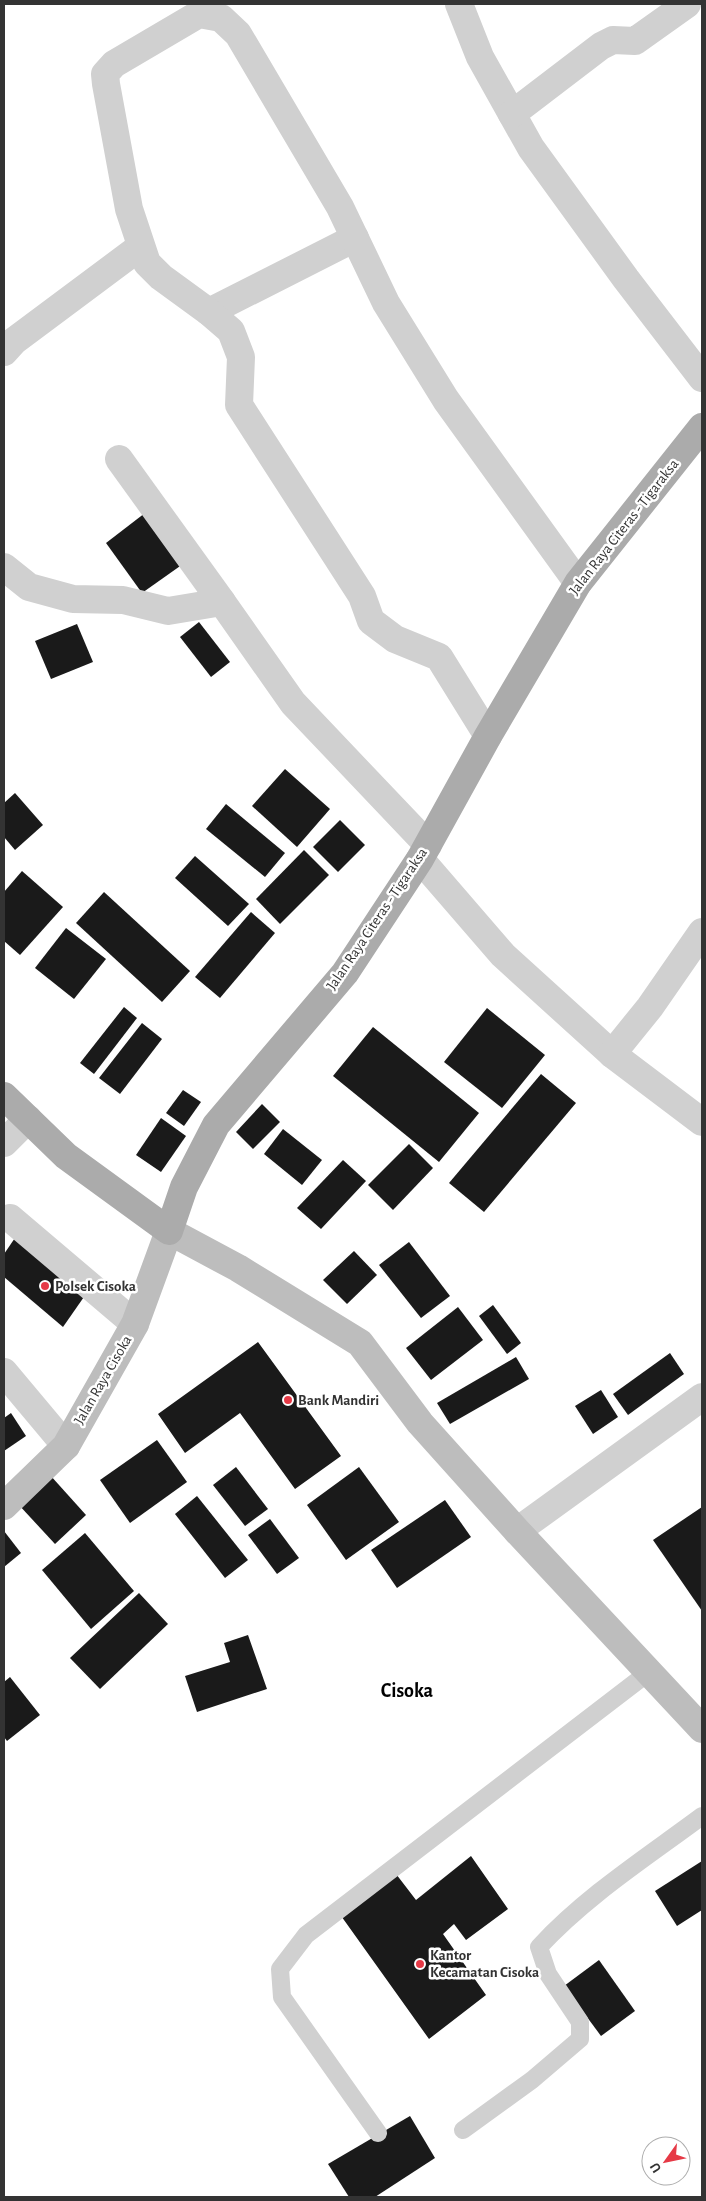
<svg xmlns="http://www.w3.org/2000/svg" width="706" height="2201" font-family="'Alegreya Sans',sans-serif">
  <rect width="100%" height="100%" fill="#fff"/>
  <g fill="#1a1a1a">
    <path d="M145,513L183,564L142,593L106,543Z"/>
    <path d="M199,622L230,662L211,677L180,637Z"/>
    <path d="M77,624L93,662L51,679L35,641Z"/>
    <path d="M285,769L330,809L297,847L252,806Z"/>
    <path d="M15,793L43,825L15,850L4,837V803Z"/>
    <path d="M226,804L285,853L265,877L206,829Z"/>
    <path d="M340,820L365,845L338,872L313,847Z"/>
    <path d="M304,850L329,875L280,924L256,899Z"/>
    <path d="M195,856L249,904L228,926L175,878Z"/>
    <path d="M22,871L63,907L20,955L4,941V892Z"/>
    <path d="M104,892L190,971L162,1002L76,923Z"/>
    <path d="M251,912L275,933L220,998L195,977Z"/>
    <path d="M66,928L106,959L74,999L35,968Z"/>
    <path d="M124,1007L137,1018L94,1074L80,1063Z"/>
    <path d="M487,1008L545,1055L502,1108L444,1062Z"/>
    <path d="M142,1023L162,1039L120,1094L99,1078Z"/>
    <path d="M373,1027L479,1113L439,1162L333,1076Z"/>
    <path d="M541,1074L576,1103L484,1212L449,1183Z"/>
    <path d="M183,1090L201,1102L184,1126L166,1113Z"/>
    <path d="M262,1104L280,1122L253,1149L236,1132Z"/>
    <path d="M161,1118L186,1136L161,1172L136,1155Z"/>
    <path d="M283,1129L322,1160L302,1185L264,1154Z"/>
    <path d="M409,1144L433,1168L393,1210L368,1185Z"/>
    <path d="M343,1160L366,1181L321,1229L297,1208Z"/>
    <path d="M17,1235L86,1294L63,1327L4,1277V1254Z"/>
    <path d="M409,1242L450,1296L421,1318L379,1265Z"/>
    <path d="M354,1251L377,1275L347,1304L323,1280Z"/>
    <path d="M493,1305L521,1343L507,1354L479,1316Z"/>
    <path d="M458,1307L483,1340L431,1380L406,1348Z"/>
    <path d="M258,1342L341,1456L295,1489L240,1413L185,1453L158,1414Z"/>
    <path d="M670,1353L684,1374L628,1415L613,1394Z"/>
    <path d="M516,1357L529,1379L450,1424L437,1403Z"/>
    <path d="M601,1390L618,1417L593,1434L575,1406Z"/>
    <path d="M11,1413L26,1436L4,1451V1418Z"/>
    <path d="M157,1440L187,1482L130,1523L100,1480Z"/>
    <path d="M236,1467L268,1509L245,1526L213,1485Z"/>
    <path d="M359,1467L399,1522L346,1560L307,1505Z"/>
    <path d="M50,1475L86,1515L55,1544L18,1504Z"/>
    <path d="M197,1496L248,1560L225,1578L175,1514Z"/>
    <path d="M445,1500L471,1537L397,1588L371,1550Z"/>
    <path d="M702,1507V1611L653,1540Z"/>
    <path d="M270,1519L299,1558L277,1574L248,1535Z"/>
    <path d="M4,1531L21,1553L4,1567Z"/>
    <path d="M85,1533L134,1591L91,1629L42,1570Z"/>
    <path d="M139,1593L168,1624L100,1689L70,1658Z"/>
    <path d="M248,1635L267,1689L197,1712L185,1676L230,1662L224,1643Z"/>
    <path d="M10,1677L40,1715L7,1741L4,1737V1682Z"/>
    <path d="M471,1856L508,1909L466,1940L454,1924L443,1934L486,1995L429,2039L339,1913L393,1870L416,1900Z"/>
    <path d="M702,1861V1910L677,1926L655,1891Z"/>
    <path d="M599,1960L635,2011L601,2036L564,1986Z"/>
    <path d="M410,2116L435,2158L375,2197H349L328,2164Z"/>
  </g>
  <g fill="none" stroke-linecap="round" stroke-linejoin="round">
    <g stroke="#d0d0d0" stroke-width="18">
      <path d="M463,2130L532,2080L580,2039V2022L548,1974L539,1947C586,1896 647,1857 702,1816"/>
      <path d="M378,2133L282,1997L280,1969L306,1935L649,1672"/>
    </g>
    <g stroke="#d0d0d0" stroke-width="28">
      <path d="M459,4L480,57L531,148L626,279L702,378"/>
      <path d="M512,114L601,46L613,40L635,41L687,4"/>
      <path d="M209,312L355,238"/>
      <path d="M4,352L14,341L140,247"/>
      <path d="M119,459L222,602"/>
      <path d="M4,567L29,587L73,599L123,600L168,611L222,602L293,703L428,845"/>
      <path d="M488,736L439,657L395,639L371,621L362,596L239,405L241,357L231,331L209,312L161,277L147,263L129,209L106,84L105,74L114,64L199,14L221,18L238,34L340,207L386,303L446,400L578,583"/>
      <path d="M420,859L503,955L612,1054L702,1122"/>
      <path d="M612,1054L650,1007L702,932"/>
      <path d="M4,1143L28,1119"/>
      <path d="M10,1218L135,1324"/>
      <path d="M4,1372L66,1446"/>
      <path d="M517,1531L702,1397"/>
    </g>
    <path stroke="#bdbdbd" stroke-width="28" d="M4,1506L66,1446L135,1324L169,1231L238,1268L360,1343L420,1423L517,1531L702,1729"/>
    <path stroke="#ababab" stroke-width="28" d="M4,1096L66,1156L169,1231L184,1187L216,1125L345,973L420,859L488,736L578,583L702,427"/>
  </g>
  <g fill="#e63946" stroke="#fff" stroke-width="2">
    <circle cx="45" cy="1286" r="5"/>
    <circle cx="288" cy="1400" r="5"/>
    <circle cx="420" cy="1964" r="5"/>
  </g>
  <g text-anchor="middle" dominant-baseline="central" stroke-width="5" stroke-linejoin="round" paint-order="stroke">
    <g font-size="15" fill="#333" stroke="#fff">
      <text transform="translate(624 527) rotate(-52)">Jalan Raya Citeras - Tigaraksa</text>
      <text transform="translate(377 919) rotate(-56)">Jalan Raya Citeras - Tigaraksa</text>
      <text transform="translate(103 1380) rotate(-60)">Jalan Raya Cisoka</text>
    </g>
    <g font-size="15" font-weight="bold" fill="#333" stroke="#fff" text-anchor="start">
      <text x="55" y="1286">Polsek Cisoka</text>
      <text x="298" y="1400">Bank Mandiri</text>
      <text x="430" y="1955">Kantor<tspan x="430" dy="17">Kecamatan Cisoka</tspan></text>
    </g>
    <g font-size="20" font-weight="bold" fill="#000" stroke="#fff">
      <text x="407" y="1691">Cisoka</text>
    </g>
  </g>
  <rect width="706" height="2201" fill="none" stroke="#333333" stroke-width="10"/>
  <g transform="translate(666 2161) rotate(237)"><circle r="24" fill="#ffffff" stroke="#adadad"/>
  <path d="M0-4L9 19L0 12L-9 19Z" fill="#e63946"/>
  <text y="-8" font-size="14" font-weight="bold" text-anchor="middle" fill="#333333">U</text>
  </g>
</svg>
